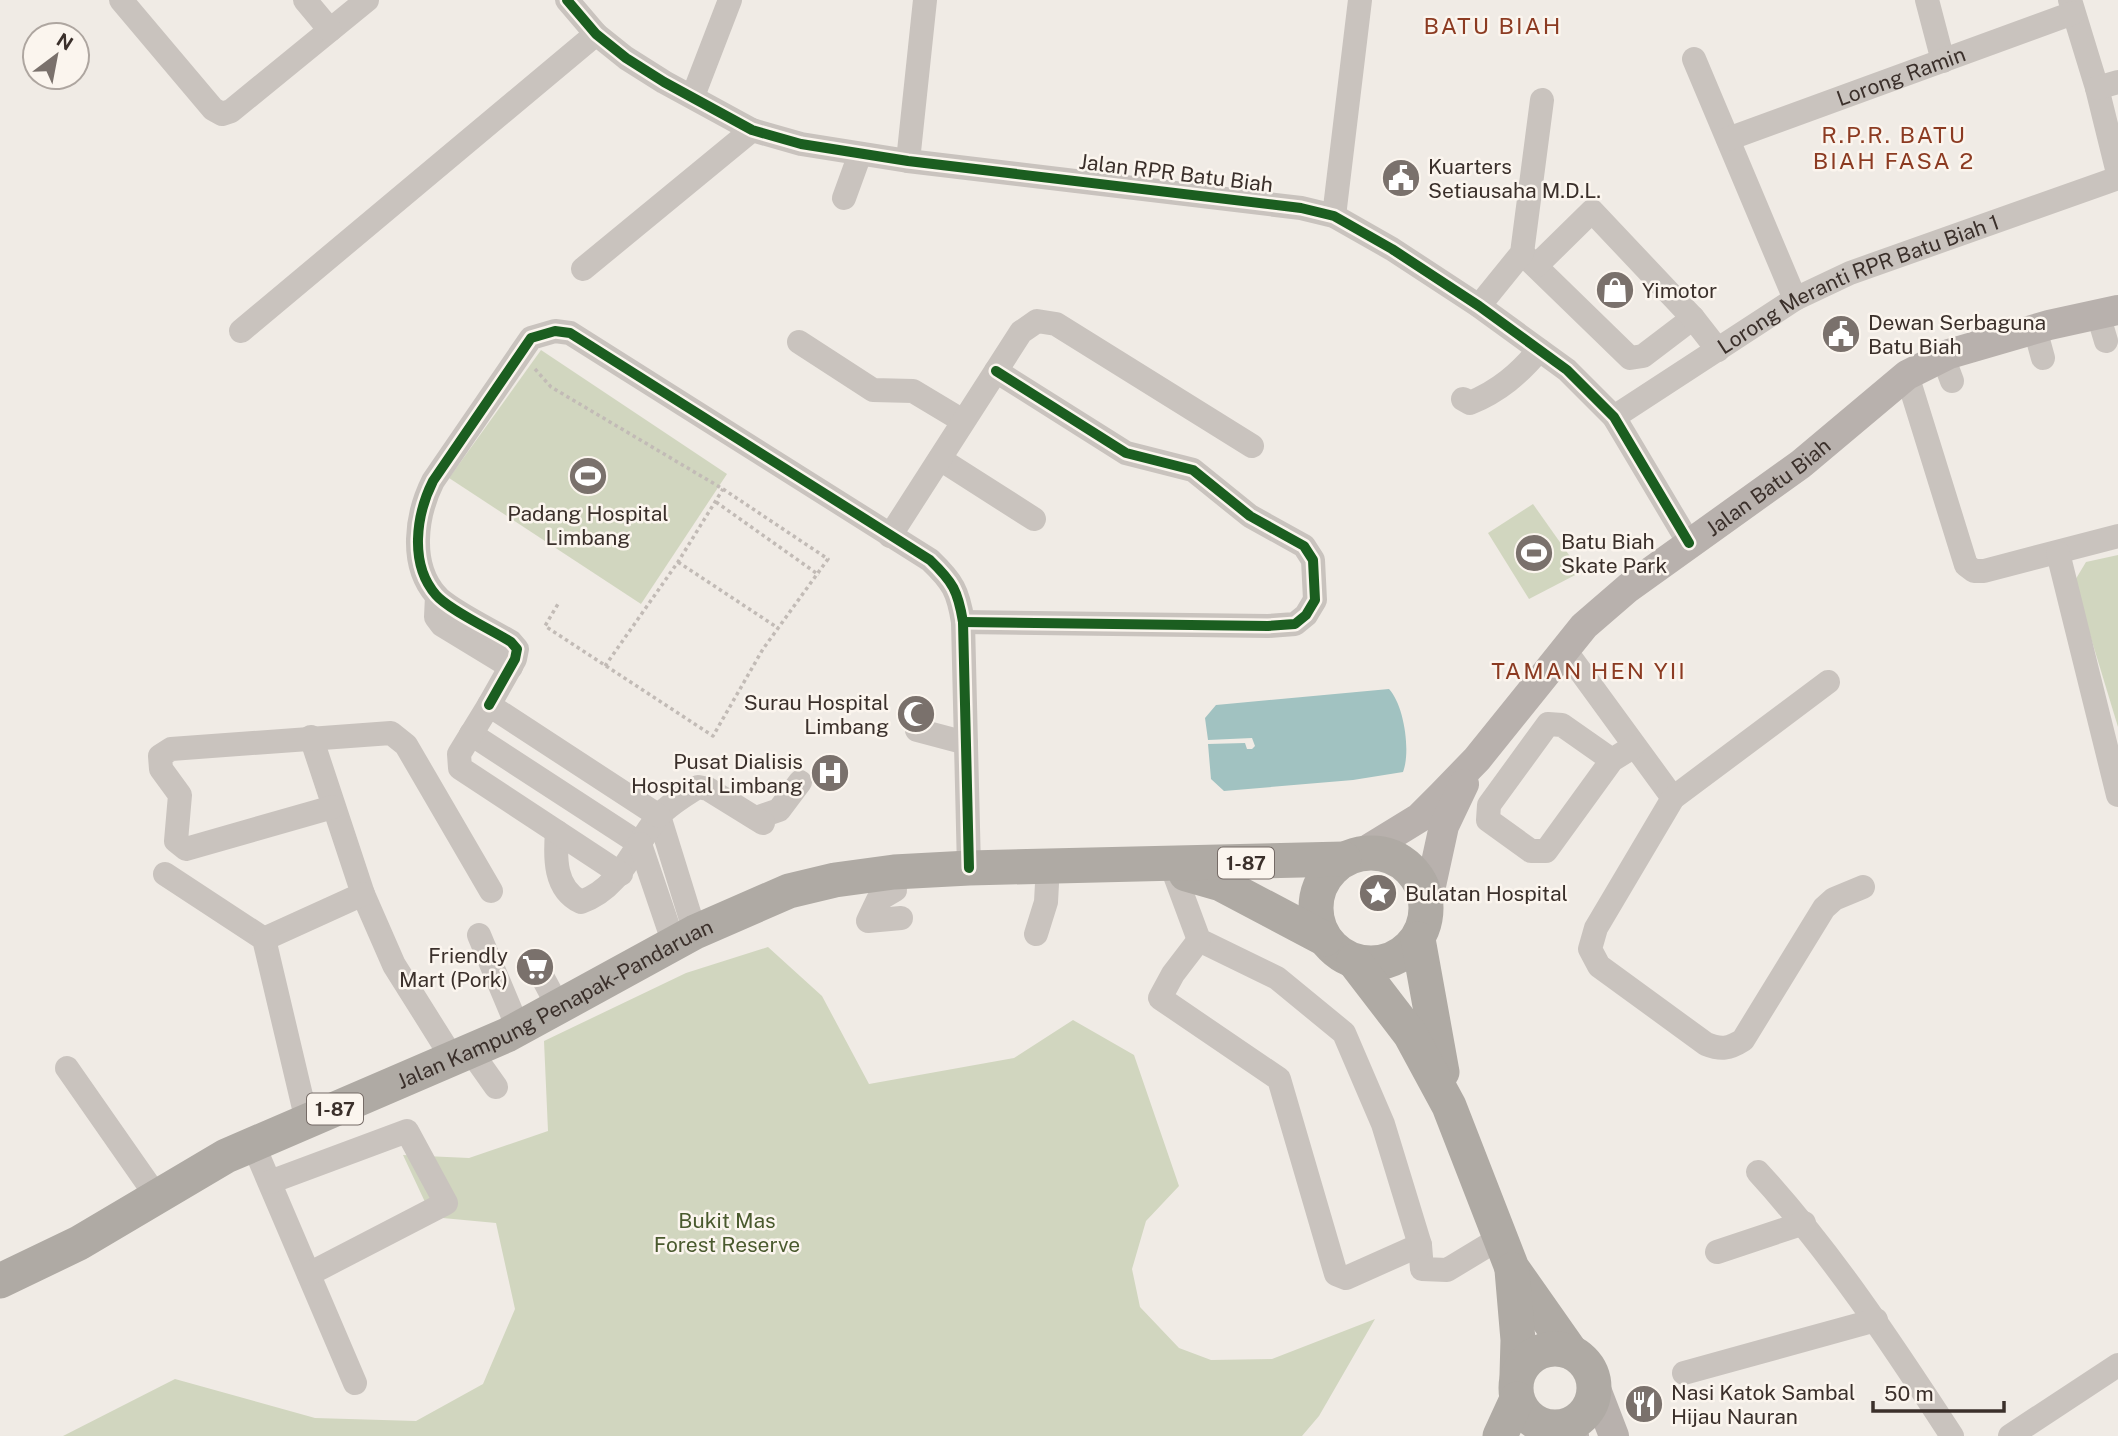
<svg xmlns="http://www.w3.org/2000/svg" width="2118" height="1436" font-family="'Public Sans',sans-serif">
  <rect width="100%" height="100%" fill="#f0ebe5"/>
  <g fill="#d1d6bf">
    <path d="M541,350L727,474L641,604L449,478Z"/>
    <path d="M1533,504L1581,572L1529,599L1488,533Z"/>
    <path d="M2118,555V727L2074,582L2086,562Z"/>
    <path d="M768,947L822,996L869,1084L1014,1058L1073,1020L1134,1055L1179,1186L1146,1221L1132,1269L1140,1307L1179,1348L1211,1360L1272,1359L1375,1319L1319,1416L1302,1436H63L175,1379L315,1418L416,1421L483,1384L515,1309L496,1223L432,1217L403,1155L469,1158L548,1131L544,1041L686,973Z"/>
  </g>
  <path fill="#a1c2c1" d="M1389,689C1404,705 1411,751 1403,772L1353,780L1224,791L1211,779L1208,744L1245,743L1247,749H1252L1255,746L1252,738L1208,740L1205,718L1216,705Z"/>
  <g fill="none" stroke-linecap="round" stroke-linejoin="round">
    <g stroke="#c2bbb6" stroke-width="3.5" stroke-dasharray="3.5 3.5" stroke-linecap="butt">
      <path d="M535,369L551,387L723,489L828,559L763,649L713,736L545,626L558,604"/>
      <path d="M716,502L819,575"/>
      <path d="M678,562L778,628"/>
      <path d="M605,666L678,562L723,489"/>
    </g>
    <g stroke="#c9c3be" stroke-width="24">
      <path d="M121,0L213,109L222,114L231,111L367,0"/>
      <path d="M305,0L330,30"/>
      <path d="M567,0L596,34L626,58L664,82L752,130L801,144L908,161L1301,208L1334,216L1392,249L1479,306L1567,370L1614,417L1689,543"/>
      <path d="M1927,0L1943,61"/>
      <path d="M2070,0L2097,88L2118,173"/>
      <path d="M1694,59L1795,299"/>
      <path d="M2097,88L2118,82"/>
      <path d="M693,96L730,0"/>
      <path id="s1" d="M1728,139L2073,13"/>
      <path d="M908,161L925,0"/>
      <path d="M844,198L860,154"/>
      <path d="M1334,216L1360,0"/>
      <path d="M1522,253L1630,358L1643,356L1693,318"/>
      <path d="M1536,266L1592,211L1693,318L1718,350"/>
      <path d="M583,269L752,130"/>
      <path d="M1479,306L1522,253L1542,100"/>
      <path d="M2098,314L2106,341"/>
      <path d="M2035,329L2043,358"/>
      <path d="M241,331L596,34"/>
      <path d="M799,342L873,390L913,391L963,421"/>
      <path d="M1943,357L1952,381"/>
      <path d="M1907,375L1966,565L1974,571H1984L2118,536"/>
      <path d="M1463,399L1470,403C1499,391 1519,374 1539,350"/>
      <path id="s2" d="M1614,417L1795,299L1850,273L2118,178"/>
      <path d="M940,459L1034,519"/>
      <path d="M890,536L1021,332L1037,321L1056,324L1252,446"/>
      <path d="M2058,553L2118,795"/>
      <path d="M437,596L436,617L442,625L511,667"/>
      <path d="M963,622L1268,626L1295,624L1306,615L1315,600L1313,560L1304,546L1250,516L1193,470L1126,453L996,371"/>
      <path d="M1565,650L1673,798"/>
      <path d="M1828,682L1673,798L1596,928L1590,949L1599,966L1706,1044C1721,1050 1729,1049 1743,1040L1824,908L1834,899L1863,887"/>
      <path d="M489,705L515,659L517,649L511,642C492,630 449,610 436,595C409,564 416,515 433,481L531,338L555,331L570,333L930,560C953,582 958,591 963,622L969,868"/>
      <path d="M917,730L966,743"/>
      <path d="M471,734L640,844"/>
      <path d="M311,737L363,894L394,965L453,1059"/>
      <path d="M1612,760L1562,725L1548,724L1489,805L1488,820L1531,851H1546L1612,760L1633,747"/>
      <path d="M333,807L186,849L176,841L180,795L161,769L160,756L171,749L391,733L406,745L491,891"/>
      <path d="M659,816L695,932"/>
      <path d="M756,818L779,810L800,782"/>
      <path d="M557,832C555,857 554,889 581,902C621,888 633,847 658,817C667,806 685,795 698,787L708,789L763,823"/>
      <path d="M640,844L674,944"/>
      <path d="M1173,870L1199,940L1277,978L1344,1033L1383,1124L1420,1245L1422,1269L1447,1270L1500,1238"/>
      <path d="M894,872L895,890L878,900L868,921L901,918"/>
      <path d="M165,874L264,939L307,1121"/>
      <path d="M621,874L460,768L459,754L489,705L659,816"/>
      <path d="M1036,934L1046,902L1048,865"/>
      <path d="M479,935L518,1028"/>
      <path d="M264,939L363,894"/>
      <path d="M1199,940L1173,974L1160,998L1279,1079L1336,1274L1346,1278L1420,1245"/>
      <path d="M544,980L559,1008"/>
      <path d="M475,1050L479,1063L496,1087"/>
      <path d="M67,1068L157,1197"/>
      <path d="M253,1144L355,1383"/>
      <path d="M1758,1172C1832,1253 1892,1344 1952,1436"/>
      <path d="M270,1182L407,1131L446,1203L309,1274"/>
      <path d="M1717,1252L1804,1223"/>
      <path d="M1684,1373L1876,1320"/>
      <path d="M2010,1436L2118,1365"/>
    </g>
    <g stroke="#b8b1ad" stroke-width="30">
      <path id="s3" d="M1362,853L1419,818L1442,795L1477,759L1584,626L1628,588L1801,464L1907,375L1949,354L2049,325L2118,310"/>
      <path d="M1427,904L1444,826L1464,784"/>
      <path d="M1594,1384L1614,1436"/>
      <path d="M1563,1427L1574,1436"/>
    </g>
    <g stroke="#afaaa4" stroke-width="35">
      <circle cx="1371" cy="908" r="55"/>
      <path d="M1186,874L1221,884L1325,939"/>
      <path d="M1418,939L1442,1072"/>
      <path d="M1354,961L1410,1034L1449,1106L1512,1268L1571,1352"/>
      <path d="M1512,1270L1518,1340L1517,1375"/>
      <path id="s4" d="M0,1281L79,1243L226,1156L507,1035L695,932L789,891L835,880L894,872L969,868L1344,859"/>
      <circle cx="1555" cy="1388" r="39"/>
      <path d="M1500,1436L1517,1399"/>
    </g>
    <g stroke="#fbf5ee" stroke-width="15">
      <g id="cycleway">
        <path d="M567,0L596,34L626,58L664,82L752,130L801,144L908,161L1301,208L1334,216L1392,249L1479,306L1567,370L1614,417L1689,543"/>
        <path d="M963,622L1268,626L1295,624L1306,615L1315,600L1313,560L1304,546L1250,516L1193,470L1126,453L996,371"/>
        <path d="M489,705L515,659L517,649L511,642C492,630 449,610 436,595C409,564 416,515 433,481L531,338L555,331L570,333L930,560C953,582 958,591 963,622L969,868"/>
      </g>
    </g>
    <use href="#cycleway" stroke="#1b5e20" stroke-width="10"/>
  </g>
  <defs>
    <g id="civic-disc" transform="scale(2.0125)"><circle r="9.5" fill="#7a716c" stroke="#fbf5ee"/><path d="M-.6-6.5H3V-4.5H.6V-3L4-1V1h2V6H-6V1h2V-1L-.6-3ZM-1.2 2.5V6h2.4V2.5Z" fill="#fff"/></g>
    <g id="shop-disc" transform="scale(2.0125)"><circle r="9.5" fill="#7a716c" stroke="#fbf5ee"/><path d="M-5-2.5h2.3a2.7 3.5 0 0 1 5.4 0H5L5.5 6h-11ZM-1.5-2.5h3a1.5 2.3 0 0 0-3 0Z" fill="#fff"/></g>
    <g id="stadium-disc" transform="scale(2.0125)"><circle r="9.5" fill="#7a716c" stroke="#fbf5ee"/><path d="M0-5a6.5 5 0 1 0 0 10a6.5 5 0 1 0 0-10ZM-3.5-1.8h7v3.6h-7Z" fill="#fff"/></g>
    <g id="mosque-disc" transform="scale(2.0125)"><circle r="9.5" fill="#7a716c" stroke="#fbf5ee"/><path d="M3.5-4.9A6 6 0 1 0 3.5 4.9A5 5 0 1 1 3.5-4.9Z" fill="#fff"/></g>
    <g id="hospital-disc" transform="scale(2.0125)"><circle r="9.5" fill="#7a716c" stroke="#fbf5ee"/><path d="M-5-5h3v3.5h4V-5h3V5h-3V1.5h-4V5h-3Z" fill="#fff"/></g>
    <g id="sight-disc" transform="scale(2.0125)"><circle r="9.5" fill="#7a716c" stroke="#fbf5ee"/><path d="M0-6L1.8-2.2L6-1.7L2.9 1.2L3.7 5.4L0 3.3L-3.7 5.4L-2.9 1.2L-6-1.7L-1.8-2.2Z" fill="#fff"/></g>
    <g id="supermarket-disc" transform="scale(2.0125)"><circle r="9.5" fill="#7a716c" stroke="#fbf5ee"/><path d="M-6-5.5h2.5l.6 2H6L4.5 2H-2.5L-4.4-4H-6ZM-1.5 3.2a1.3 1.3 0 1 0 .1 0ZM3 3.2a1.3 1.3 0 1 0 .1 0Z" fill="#fff"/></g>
    <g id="restaurant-disc" transform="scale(2.0125)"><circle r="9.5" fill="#7a716c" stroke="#fbf5ee"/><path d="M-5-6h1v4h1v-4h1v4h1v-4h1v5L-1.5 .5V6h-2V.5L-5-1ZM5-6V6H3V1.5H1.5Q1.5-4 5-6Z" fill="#fff"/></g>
  </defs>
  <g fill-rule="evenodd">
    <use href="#civic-disc" x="1401" y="178"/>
    <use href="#shop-disc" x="1615" y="290"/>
    <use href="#civic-disc" x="1841" y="334"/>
    <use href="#stadium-disc" x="588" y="476"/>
    <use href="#stadium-disc" x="1534" y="553"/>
    <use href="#mosque-disc" x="916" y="714"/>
    <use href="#hospital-disc" x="830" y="773"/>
    <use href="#sight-disc" x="1378" y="893"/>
    <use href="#supermarket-disc" x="535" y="967"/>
    <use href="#restaurant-disc" x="1644" y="1404"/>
  </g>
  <g text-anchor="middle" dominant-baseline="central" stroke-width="5" stroke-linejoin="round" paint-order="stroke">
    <g fill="#fbf5ee" stroke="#756b66" stroke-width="2">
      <rect x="1218" y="847.5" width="56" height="31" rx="5"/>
      <rect x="307" y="1093.5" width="56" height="31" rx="5"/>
    </g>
    <g font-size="19" font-weight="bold" fill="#3b302b">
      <text x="1246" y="863">1-87</text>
      <text x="335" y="1109">1-87</text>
    </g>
    <g font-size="21" fill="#3b302b" stroke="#fbf5ee">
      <text stroke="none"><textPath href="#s1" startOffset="184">Lorong Ramin</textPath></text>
      <text transform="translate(1176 173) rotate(7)">Jalan RPR Batu Biah</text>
      <text stroke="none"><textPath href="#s2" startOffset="280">Lorong Meranti RPR Batu Biah 1</textPath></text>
      <text stroke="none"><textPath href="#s3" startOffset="551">Jalan Batu Biah</textPath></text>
      <text stroke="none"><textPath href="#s4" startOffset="621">Jalan Kampung Penapak-Pandaruan</textPath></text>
    </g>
    <g font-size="21" fill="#3b302b" stroke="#fbf5ee" text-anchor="start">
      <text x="1428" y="166">Kuarters<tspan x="1428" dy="24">Setiausaha M.D.L.</tspan></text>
      <text x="1642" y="290">Yimotor</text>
      <text x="1868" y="322">Dewan Serbaguna<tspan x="1868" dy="24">Batu Biah</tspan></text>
      <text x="588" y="513" text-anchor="middle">Padang Hospital<tspan x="588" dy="24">Limbang</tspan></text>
      <text x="1561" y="541">Batu Biah<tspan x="1561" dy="24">Skate Park</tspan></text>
      <text x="889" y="702" text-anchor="end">Surau Hospital<tspan x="889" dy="24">Limbang</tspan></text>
      <text x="803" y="761" text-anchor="end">Pusat Dialisis<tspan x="803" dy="24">Hospital Limbang</tspan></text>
      <text x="1405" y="893">Bulatan Hospital</text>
      <text x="508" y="955" text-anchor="end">Friendly<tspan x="508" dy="24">Mart (Pork)</tspan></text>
      <text x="1671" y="1392">Nasi Katok Sambal<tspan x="1671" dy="24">Hijau Nauran</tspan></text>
    </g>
    <g font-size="21" fill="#4a5a2e" stroke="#fbf5ee">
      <text x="727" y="1220">Bukit Mas<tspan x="727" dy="24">Forest Reserve</tspan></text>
    </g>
    <g font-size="23" letter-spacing="2" fill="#8c3b22" stroke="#fbf5ee">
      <text x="1493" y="25">BATU BIAH</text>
      <text x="1894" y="134">R.P.R. BATU<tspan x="1894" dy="26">BIAH FASA 2</tspan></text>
      <text x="1589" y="670">TAMAN HEN YII</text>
    </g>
  </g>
  <g transform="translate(56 56) rotate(32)"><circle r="33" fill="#fbf5ee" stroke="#aea6a0" stroke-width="2"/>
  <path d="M0-5L12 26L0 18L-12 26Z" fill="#7a716c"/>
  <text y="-10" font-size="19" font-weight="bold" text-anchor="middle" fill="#3b302b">N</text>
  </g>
  <path d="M1873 1401v10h131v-10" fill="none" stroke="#3b302b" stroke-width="3.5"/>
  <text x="1884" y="1401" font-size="21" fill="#3b302b" stroke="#fbf5ee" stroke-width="5" paint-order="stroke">50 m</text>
</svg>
